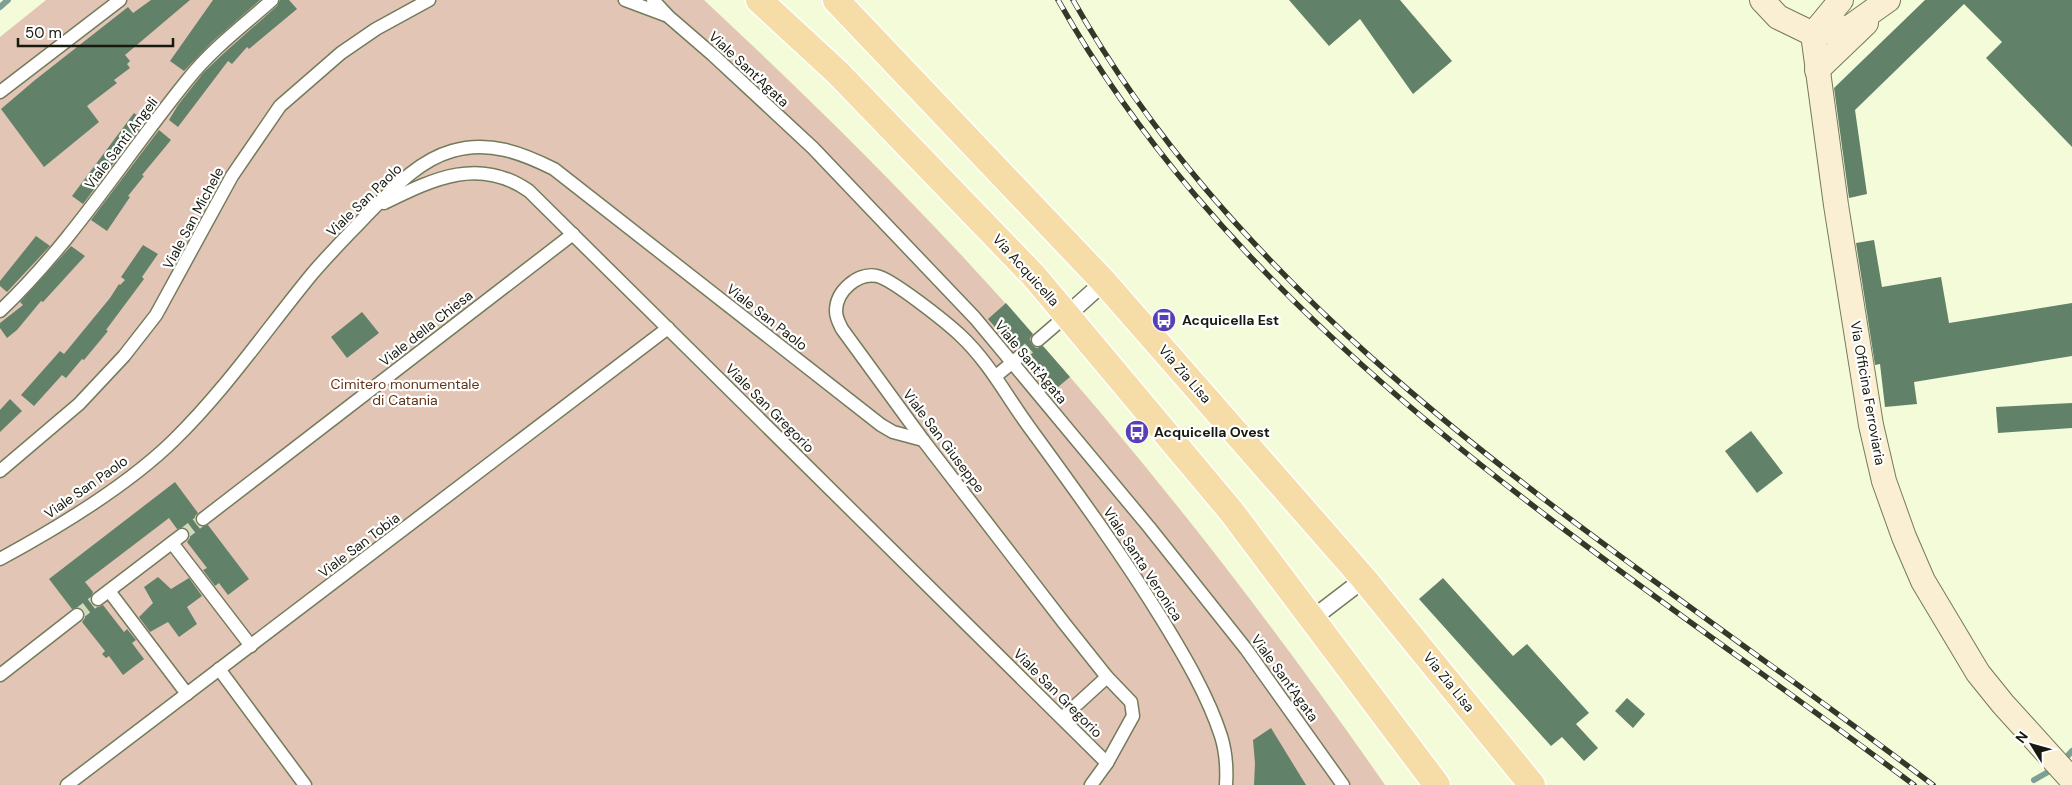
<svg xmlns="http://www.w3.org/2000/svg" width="2072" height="785" font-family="'DM Sans',sans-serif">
  <rect width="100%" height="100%" fill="#f3fbd9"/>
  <path fill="#e3c5b5" d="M46,0H704C808,97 911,198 1006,304C1143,456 1268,617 1385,785H0V37Z"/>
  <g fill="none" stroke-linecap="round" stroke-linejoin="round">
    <g stroke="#7ca096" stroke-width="6">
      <path d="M0,7L8,0"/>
      <path d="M2062,762L2072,751"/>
      <path d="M2034,780L2055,768"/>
    </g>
  </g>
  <g fill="#628169">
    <path d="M151,0H190L125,55L130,61L127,64L130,68L114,80L117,83L87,106L99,122L44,167L1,109L35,80L128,7L133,13Z"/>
    <path d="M213,0H260L213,41L184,71L170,61Z"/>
    <path d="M280,0H289L297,9L249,49L247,47L232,64L228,61L178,127L169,120L178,105L204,72L224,53L277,6Z"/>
    <path d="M1289,0H1400L1452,61L1413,94L1360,19L1329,46Z"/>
    <path d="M1925,0H2072V147L1986,58L2002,42L1964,4L1855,110L1867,194L1849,198L1834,88Z"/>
    <path d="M134,113L145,121L83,204L72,196Z"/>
    <path d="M159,130L171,140L142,175L144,176L128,196L130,197L107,231L91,220Z"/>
    <path d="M36,236L50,246L7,292L0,286V281Z"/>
    <path d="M1874,240L1882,287L1941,277L1949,323L2072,303V356L1914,382L1917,404L1885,407L1880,364L1875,365L1856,243Z"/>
    <path d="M143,245L158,254L142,277L144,279L106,330L108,331L84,360L82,359L66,378L62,375L34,406L21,395L60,351L64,354L110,298L119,284L120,285L125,280L121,277Z"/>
    <path d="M71,246L85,256L43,302L41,301L17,330L7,338L0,328V323L23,305L20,302Z"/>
    <path d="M1006,303L1033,334L1030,338L1032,345L1036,348L1043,346L1070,377L1052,392L1025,362L1028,355L1026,350L1019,348L1015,350L988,319Z"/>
    <path d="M362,312L379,333L347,358L331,337Z"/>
    <path d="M10,399L22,411L0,432V410Z"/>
    <path d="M2072,403V428L1998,433L1996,407Z"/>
    <path d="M1751,431L1783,473L1757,493L1725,451Z"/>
    <path d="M175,482L198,513L195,516L196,524L200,527L208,525L249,579L228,595L219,583L215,586L203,570L207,568L187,542L190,538L189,530L185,527L177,529L169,518L85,582L93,592L90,600L92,604L99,607L103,605L124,632L127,629L136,640L132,643L144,659L123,675L109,656L106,658L102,654L105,651L82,622L85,618L84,610L80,607L72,609L49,579Z"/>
    <path d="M158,577L171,589L189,578L202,596L187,607L197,624L179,637L168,622L150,632L139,617L153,603L144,587Z"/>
    <path d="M1443,578L1513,656L1527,644L1589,713L1576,724L1598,748L1584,761L1562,737L1551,746L1419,599Z"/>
    <path d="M1627,698L1645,714L1633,728L1615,711Z"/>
    <path d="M1271,728L1306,785H1254L1255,763L1253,740Z"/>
  </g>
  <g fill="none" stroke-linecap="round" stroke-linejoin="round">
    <g stroke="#d2d9bb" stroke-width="12" stroke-dasharray="12 6" stroke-linecap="butt">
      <path d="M1020,356L1038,340"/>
      <path d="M182,535L203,519"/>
      <path d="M77,615L98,599"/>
    </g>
    <g stroke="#747b5c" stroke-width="15">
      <g id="pedestrian">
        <path d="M625,0L665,15"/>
        <path d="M653,0L669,17L713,55L813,148L975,318L1149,527L1246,649L1343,785"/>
        <path d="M0,92L120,0"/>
        <path d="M384,203C433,179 479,156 529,191L1107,763"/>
        <path d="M0,311C73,242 126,155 189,78C213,48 244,25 272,0"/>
        <path d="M1038,340L1067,315"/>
        <path d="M996,376L1020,356"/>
        <path d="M0,471L79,404L124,356L156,315L232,176L280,106L341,53L376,29L429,0"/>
        <path d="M203,519L573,234"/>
        <path d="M172,543L251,646"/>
        <path d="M0,559C59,527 126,487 174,440C226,389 266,330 312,274C329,254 348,235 366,216C391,191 417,161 452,151C489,140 522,153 554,169L881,425L893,432L923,440"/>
        <path d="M109,591L187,694"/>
        <path d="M98,599L182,535"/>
        <path d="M219,669L305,785"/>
        <path d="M0,675L77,615"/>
        <path d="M1062,718L1107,677"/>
        <path d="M67,785L668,328"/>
        <path d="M1091,785L1107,763L1133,716L1131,702L1107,677L1064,623L923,440L842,329C839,323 836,318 836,311C836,291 858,272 877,276C892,279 946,322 960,335C990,363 1008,399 1032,431C1078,494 1123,556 1163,621C1185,657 1208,696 1221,736C1226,752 1227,769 1226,785"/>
      </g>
    </g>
    <g stroke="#747b5c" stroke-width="19">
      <g id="minor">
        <path d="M1067,315L1104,282"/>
        <path d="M1313,618L1364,579"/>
      </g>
    </g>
    <g stroke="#747b5c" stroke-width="26">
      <g id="secondary">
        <path d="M1762,0L1778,17L1813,34L1850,27L1888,0"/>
        <path d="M1841,0L1813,34L1836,205L1871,425L1884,481L1904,537L1923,581L1978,673L2003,704L2072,780"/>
        <path d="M1817,70L1866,23"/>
      </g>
    </g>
    <g stroke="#fff" stroke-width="29">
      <g id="primary">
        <path d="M759,0L838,73L1034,276L1231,511L1437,785"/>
        <path d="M836,0L1104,282L1364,579L1532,785"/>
      </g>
    </g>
    <use href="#pedestrian" stroke="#fff" stroke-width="12"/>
    <use href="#minor" stroke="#fff" stroke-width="16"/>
    <use href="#secondary" stroke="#faeed3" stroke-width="24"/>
    <use href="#primary" stroke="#f6dca6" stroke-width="26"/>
    <g stroke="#343829" stroke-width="5.5">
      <g id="rail">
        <path d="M1058,0C1252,344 1607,554 1914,785"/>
        <path d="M1073,0C1268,345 1627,551 1933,785"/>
      </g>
    </g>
    <use href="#rail" stroke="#fff" stroke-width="4" stroke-dasharray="11" stroke-linecap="butt"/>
  </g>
  <defs>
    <g id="bus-disc" transform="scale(1.25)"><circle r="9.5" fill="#573fb7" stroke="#fff"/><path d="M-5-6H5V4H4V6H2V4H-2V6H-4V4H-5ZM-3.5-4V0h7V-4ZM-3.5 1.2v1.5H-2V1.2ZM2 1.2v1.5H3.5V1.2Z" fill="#fff"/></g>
  </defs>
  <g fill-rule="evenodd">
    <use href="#bus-disc" x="1164" y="320"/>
    <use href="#bus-disc" x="1137" y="432"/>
  </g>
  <g text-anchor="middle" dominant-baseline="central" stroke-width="4.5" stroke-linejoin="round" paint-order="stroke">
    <g font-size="14" fill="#171a0e" stroke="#fff">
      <text transform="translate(749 69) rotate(43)">Viale Sant'Agata</text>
      <text transform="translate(121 143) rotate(-53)">Viale Santi Angeli</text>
      <text transform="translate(364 200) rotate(-44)">Viale San Paolo</text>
      <text transform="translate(193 218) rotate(-62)">Viale San Michele</text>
      <text transform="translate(1026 270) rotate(48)">Via Acquicella</text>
      <text transform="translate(767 317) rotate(38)">Viale San Paolo</text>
      <text transform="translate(426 328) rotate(-38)">Viale della Chiesa</text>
      <text transform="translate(1031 362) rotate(50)">Viale Sant'Agata</text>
      <text transform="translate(1185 374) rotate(49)">Via Zia Lisa</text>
      <text transform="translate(1868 393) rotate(80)">Via Officina Ferroviaria</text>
      <text transform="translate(770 408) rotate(45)">Viale San Gregorio</text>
      <text transform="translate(944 441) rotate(53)">Viale San Giuseppe</text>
      <text transform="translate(86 487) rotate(-35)">Viale San Paolo</text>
      <text transform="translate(359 545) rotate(-37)">Viale San Tobia</text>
      <text transform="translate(1143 564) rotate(57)">Viale Santa Veronica</text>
      <text transform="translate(1285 678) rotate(54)">Viale Sant'Agata</text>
      <text transform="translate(1449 682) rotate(51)">Via Zia Lisa</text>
      <text transform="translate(1058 693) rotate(45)">Viale San Gregorio</text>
    </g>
    <g font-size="14" font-weight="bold" fill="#171a0e" stroke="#fff" text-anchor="start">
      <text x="1182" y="320">Acquicella Est</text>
      <text x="1154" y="432">Acquicella Ovest</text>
    </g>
    <g font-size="14" fill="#643415" stroke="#fff">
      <text x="405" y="384">Cimitero monumentale<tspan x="405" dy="16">di Catania</tspan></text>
    </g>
  </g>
  <g transform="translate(2032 745) rotate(307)" stroke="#ffffff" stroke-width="4" paint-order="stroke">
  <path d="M0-4L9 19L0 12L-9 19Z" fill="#171a0e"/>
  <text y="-8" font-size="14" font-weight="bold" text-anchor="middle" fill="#171a0e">N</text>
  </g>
  <path d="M18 38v8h155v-8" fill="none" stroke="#171a0e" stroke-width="2.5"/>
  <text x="25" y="38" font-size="15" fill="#171a0e" stroke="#ffffff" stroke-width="4" paint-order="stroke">50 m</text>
</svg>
